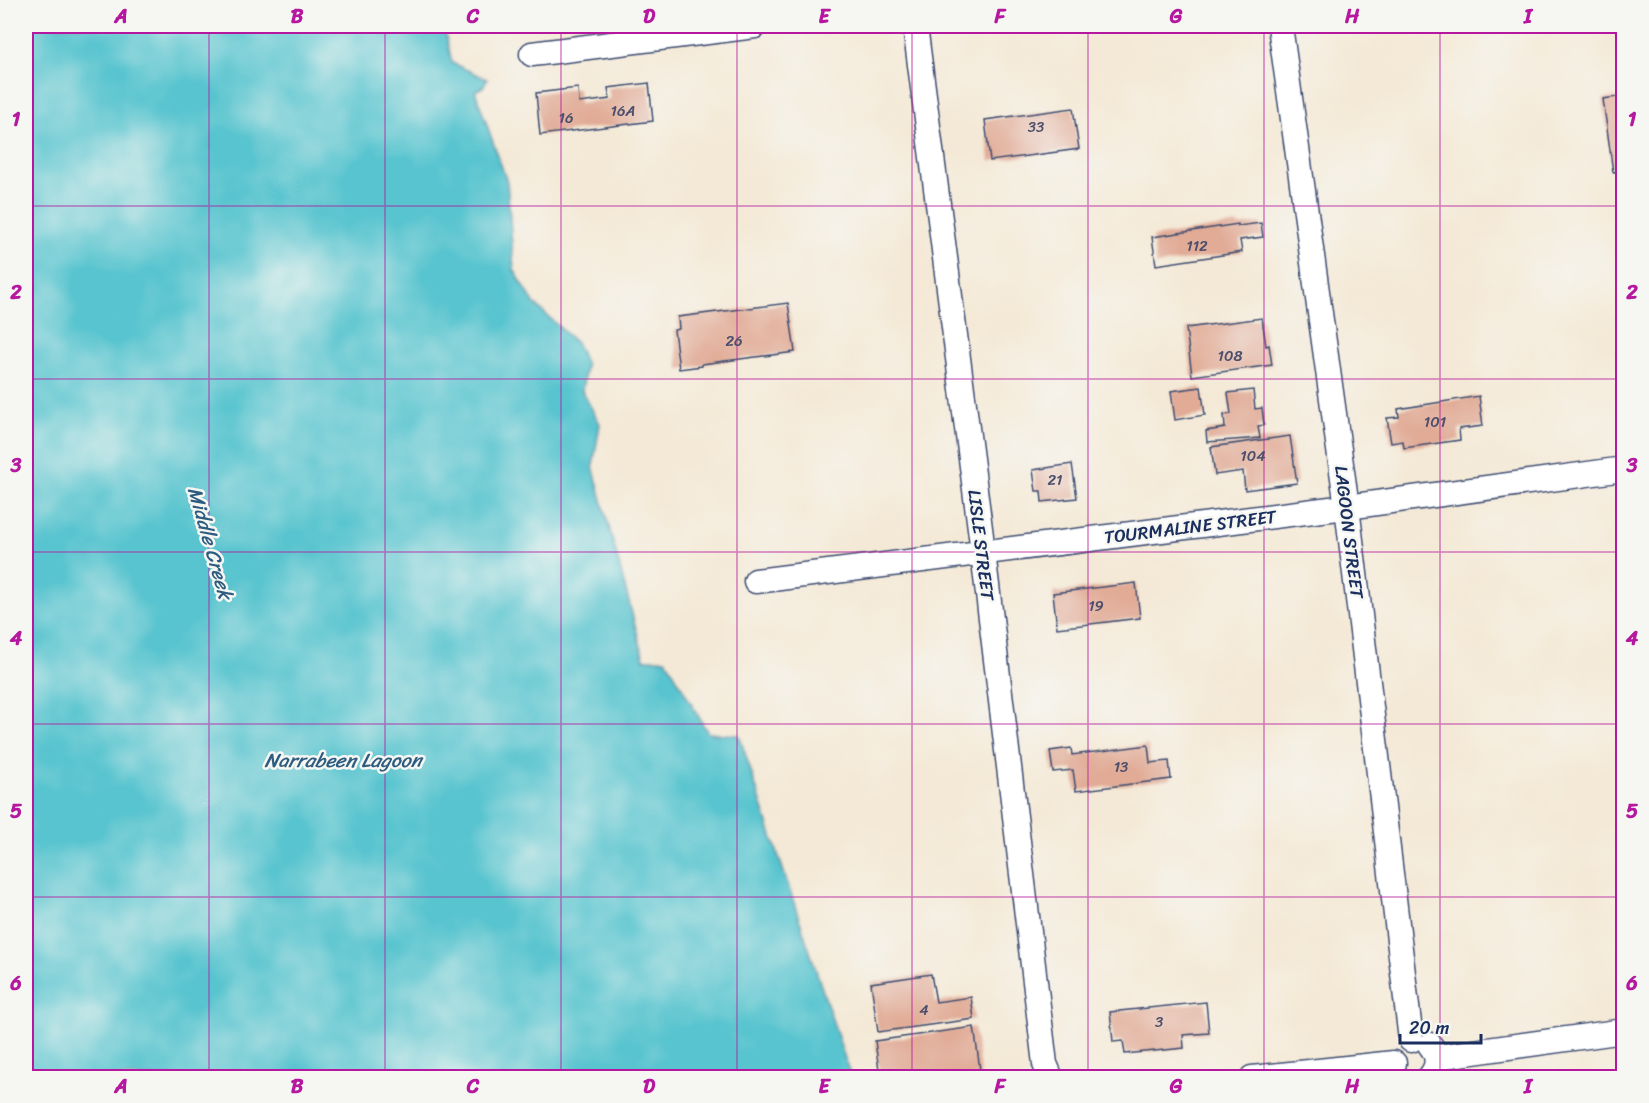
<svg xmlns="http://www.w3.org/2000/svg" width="1649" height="1103" font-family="Sriracha,sans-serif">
  <rect width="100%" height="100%" fill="#f6f6f2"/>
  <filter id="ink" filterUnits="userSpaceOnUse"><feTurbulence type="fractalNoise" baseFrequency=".0167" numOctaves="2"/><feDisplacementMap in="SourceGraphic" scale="12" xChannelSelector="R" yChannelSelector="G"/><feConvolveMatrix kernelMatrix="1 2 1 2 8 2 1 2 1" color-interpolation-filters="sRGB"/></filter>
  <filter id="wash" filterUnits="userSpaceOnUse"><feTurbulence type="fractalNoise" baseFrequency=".008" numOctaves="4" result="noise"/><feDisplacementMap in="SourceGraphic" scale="24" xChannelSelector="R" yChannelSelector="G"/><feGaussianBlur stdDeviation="1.35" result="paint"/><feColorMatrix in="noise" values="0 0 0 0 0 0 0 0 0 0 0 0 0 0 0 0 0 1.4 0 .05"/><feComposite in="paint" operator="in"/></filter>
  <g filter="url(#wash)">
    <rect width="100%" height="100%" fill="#f4e9d6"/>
    <path fill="#58c4cf" stroke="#3a7a96" stroke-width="1.5" d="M26,26H444L452,63L487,79L483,87L475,91L507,182L514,270L534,303L577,344L586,365L582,391L600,424L593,466L644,659H666L708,733L739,735L851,1077H26Z"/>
    <g id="blocks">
      <g fill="#e1ab96">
        <path d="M649,83L653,121L540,135L536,93L578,88L579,103L610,99L608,88Z"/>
        <path d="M1624,96V170L1613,172L1603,99Z"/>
        <path d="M1073,108L1079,149L990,161L985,120Z"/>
        <path d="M1261,223L1263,237L1240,240L1242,252L1156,265L1152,237L1238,224V226Z"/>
        <path d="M788,303L795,352L702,364V366L679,369L674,330L679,329L678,317Z"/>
        <path d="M1618,316H1624V348H1622Z"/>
        <path d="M1262,318L1266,346L1269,345L1272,365L1192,376L1186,328Z"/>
        <path d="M1201,387L1205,415L1175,420L1171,391Z"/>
        <path d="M1253,390L1255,409L1262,408L1264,425L1258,426L1260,438L1207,442L1206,431L1225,428L1224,415L1231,414L1228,393Z"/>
        <path d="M1479,396L1483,426L1459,429L1460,440L1404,448L1403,441L1391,443L1387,418L1399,417L1398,409Z"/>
        <path d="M1290,436L1297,483L1245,490L1243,471L1215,475L1211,447Z"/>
        <path d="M1072,464L1077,498L1042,502L1041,491H1036L1033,470Z"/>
        <path d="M1136,583L1140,618L1057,628L1053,593Z"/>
        <path d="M1148,745L1150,763L1169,761L1171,779L1076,791L1073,770L1053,772L1050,751L1071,748L1072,755Z"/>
        <path d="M931,974L936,1002L971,997L974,1019L878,1032L871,983Z"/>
        <path d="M1206,1002L1209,1033L1183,1035L1184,1048L1125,1054L1123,1041L1113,1042L1110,1012Z"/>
        <path d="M974,1027L981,1077L880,1078L875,1041Z"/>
      </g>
    </g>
  </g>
  <g filter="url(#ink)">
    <use href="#blocks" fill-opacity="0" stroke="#3c4b70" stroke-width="1.5"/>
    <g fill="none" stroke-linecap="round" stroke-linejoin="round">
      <g stroke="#3c4b70" stroke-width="27">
        <g id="minor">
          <path d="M915,26L981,536L1045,1064L1051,1078"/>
          <path d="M1280,26L1347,507L1411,1040"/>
          <path d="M532,54L755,26"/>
          <path d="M756,581L1362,505L1624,469"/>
          <path d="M1437,1057L1624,1031"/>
          <path d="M1252,1078L1394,1063"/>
          <path d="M1429,1078C1439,1067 1439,1056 1430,1045"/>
        </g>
      </g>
      <use href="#minor" stroke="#fff" stroke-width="24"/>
    </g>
  </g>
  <path fill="none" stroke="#b5179e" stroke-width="1.5" stroke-opacity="0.55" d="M209,26V1078M385,26V1078M561,26V1078M737,26V1078M912,26V1078M1088,26V1078M1264,26V1078M1440,26V1078M26,206H1624M26,379H1624M26,552H1624M26,724H1624M26,897H1624"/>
  <g text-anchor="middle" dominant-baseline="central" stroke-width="5" stroke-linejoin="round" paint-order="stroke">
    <g font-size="15" fill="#4c4e6c">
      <text x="623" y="111">16A</text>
      <text x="566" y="118">16</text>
      <text x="1036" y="127">33</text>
      <text x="1197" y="246">112</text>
      <text x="734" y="341">26</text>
      <text x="1230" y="356">108</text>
      <text x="1435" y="422">101</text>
      <text x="1253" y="456">104</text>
      <text x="1055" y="480">21</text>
      <text x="1096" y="606">19</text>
      <text x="1121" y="767">13</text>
      <text x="924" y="1010">4</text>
      <text x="1159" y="1022">3</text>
    </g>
    <g font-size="18" fill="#1b2f5e" stroke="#f6f6f2">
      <text transform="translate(1190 527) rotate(-7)">TOURMALINE STREET</text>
      <text transform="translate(1349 532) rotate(83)">LAGOON STREET</text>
      <text transform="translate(981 545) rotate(83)">LISLE STREET</text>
    </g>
    <g font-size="20" font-style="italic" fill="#2d5c80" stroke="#f6f6f2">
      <text transform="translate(210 543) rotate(74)">Middle Creek</text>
      <text x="343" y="760">Narrabeen Lagoon</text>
    </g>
  </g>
  <rect width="1649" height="1103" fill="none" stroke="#f6f6f2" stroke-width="66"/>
  <path d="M1400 1034v9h81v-9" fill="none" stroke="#1b2f5e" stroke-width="3"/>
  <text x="1409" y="1034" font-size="18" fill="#1b2f5e" stroke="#f6f6f2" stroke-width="4.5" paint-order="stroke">20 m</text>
  <rect x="33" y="33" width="1583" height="1037" fill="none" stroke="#b5179e" stroke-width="2"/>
  <g font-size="20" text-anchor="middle" font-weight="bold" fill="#b5179e">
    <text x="121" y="23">A</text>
    <text x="297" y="23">B</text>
    <text x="473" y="23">C</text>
    <text x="649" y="23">D</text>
    <text x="824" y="23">E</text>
    <text x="1000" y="23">F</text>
    <text x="1176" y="23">G</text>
    <text x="1352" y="23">H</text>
    <text x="1528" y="23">I</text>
    <text x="16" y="126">1</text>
    <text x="1632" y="126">1</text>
    <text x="16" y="299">2</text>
    <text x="1632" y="299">2</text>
    <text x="16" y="472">3</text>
    <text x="1632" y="472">3</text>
    <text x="16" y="645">4</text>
    <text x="1632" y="645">4</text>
    <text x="16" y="818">5</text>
    <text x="1632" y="818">5</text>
    <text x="16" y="990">6</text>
    <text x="1632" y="990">6</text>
    <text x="121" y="1093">A</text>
    <text x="297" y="1093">B</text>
    <text x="473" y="1093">C</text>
    <text x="649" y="1093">D</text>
    <text x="824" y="1093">E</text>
    <text x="1000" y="1093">F</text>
    <text x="1176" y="1093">G</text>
    <text x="1352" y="1093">H</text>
    <text x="1528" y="1093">I</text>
  </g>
</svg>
